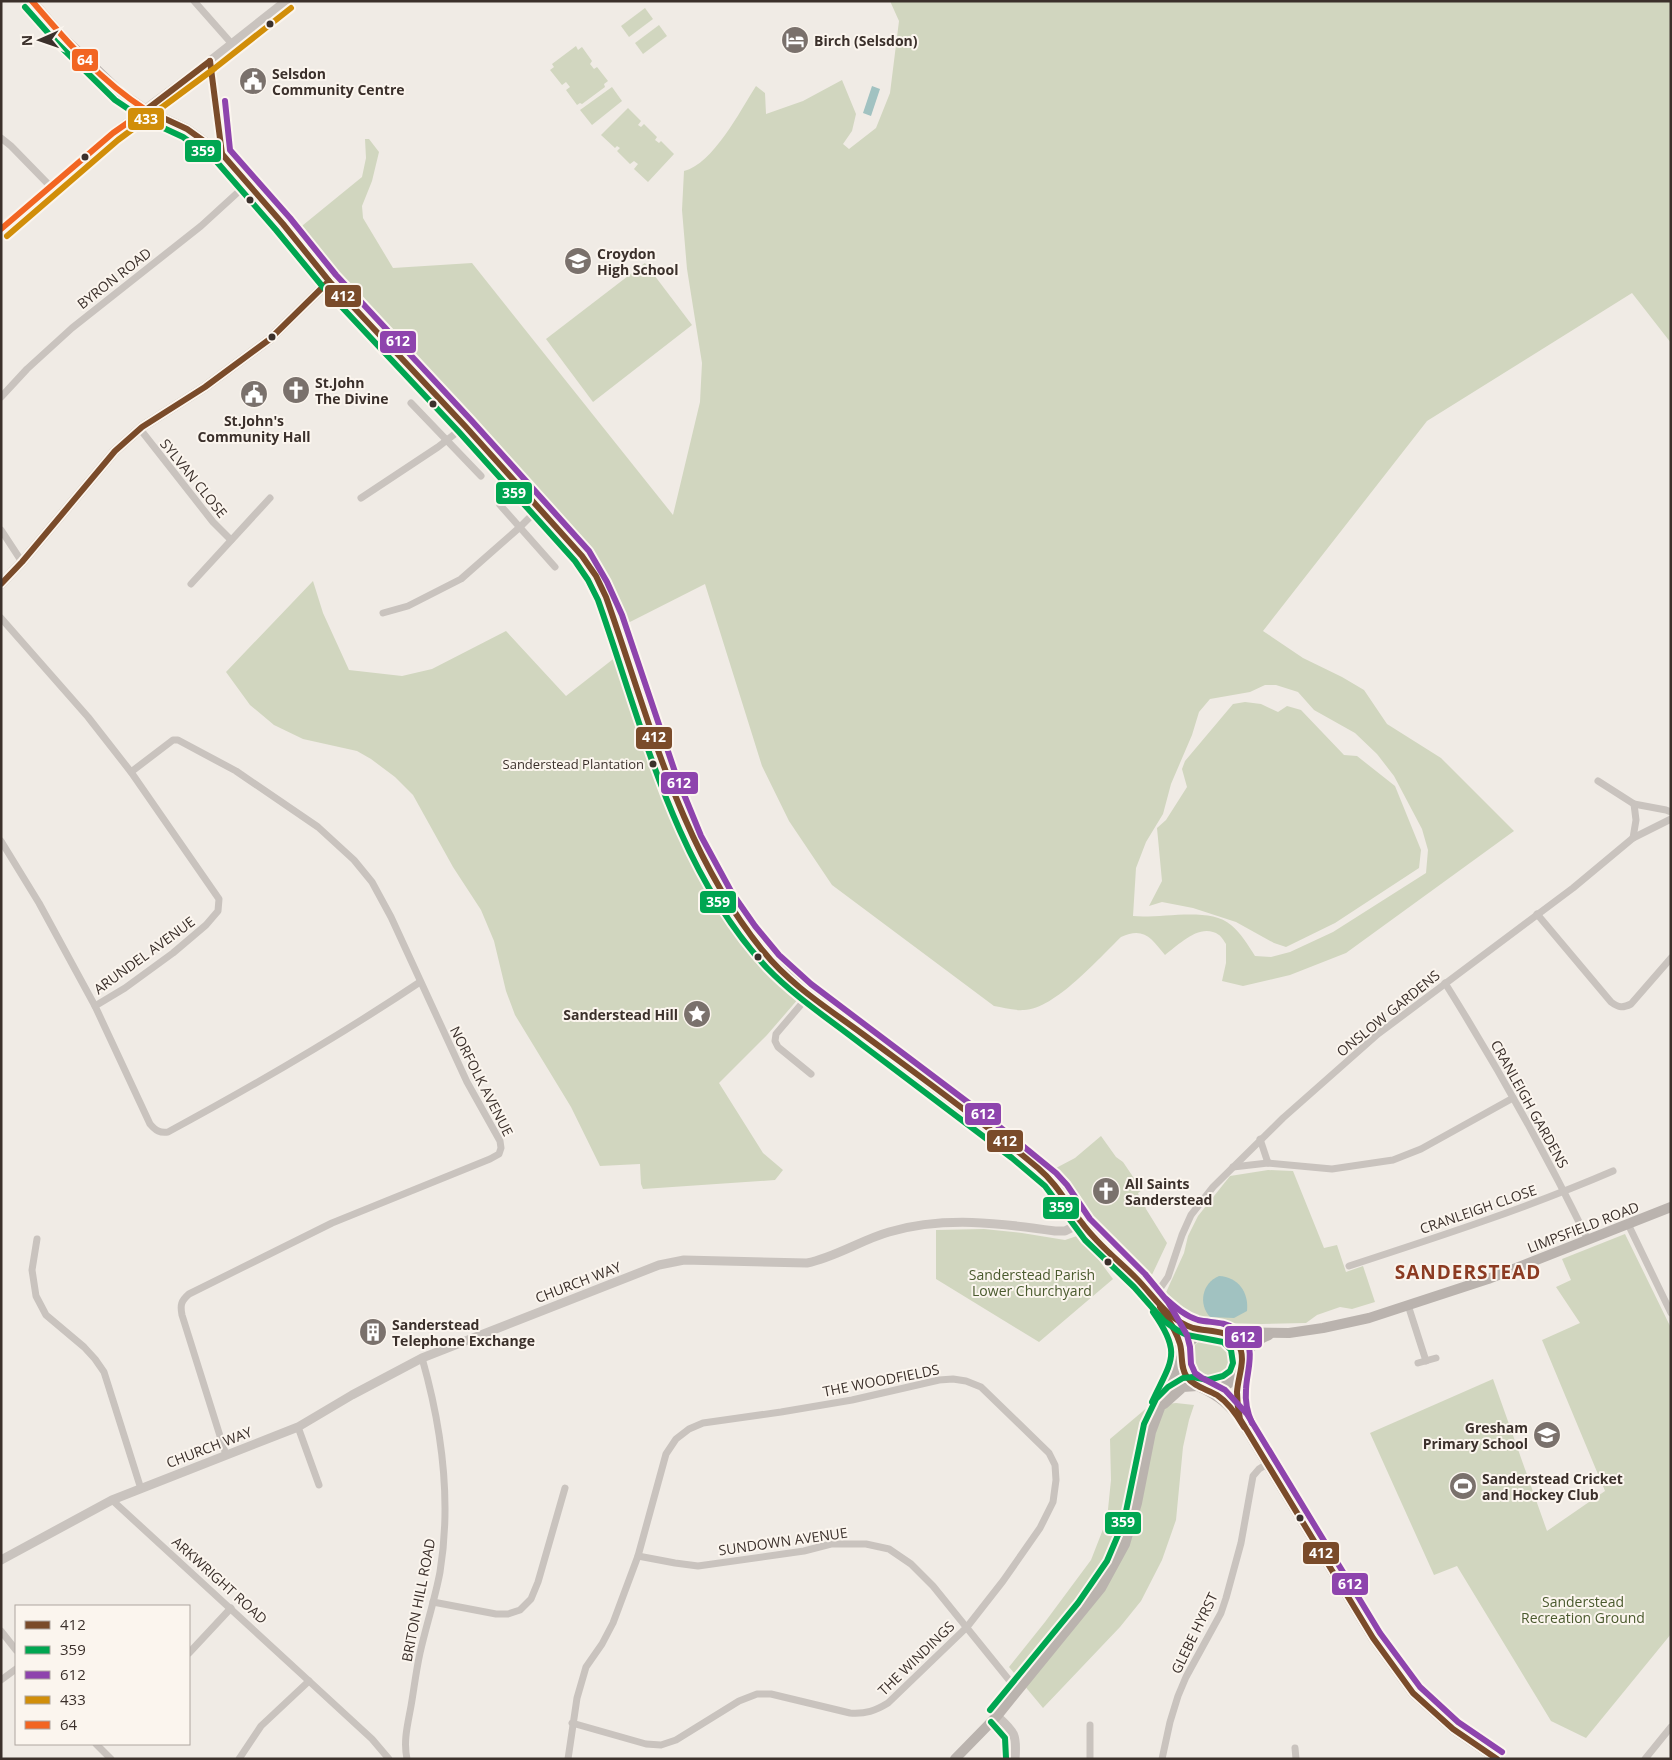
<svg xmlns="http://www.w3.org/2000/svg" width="1672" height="1760" font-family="'Open Sans',sans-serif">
  <rect width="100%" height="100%" fill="#f0ebe5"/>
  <g fill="#d1d6bf" fill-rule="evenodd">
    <path d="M890,1H1671V343L1632,293L1427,421L1263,631L1303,658L1342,677L1364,690L1387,724L1441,758L1514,831L1346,953L1290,975L1243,986L1222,981L1226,963V944C1224,941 1221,936 1219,935C1200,922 1179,945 1165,955C1152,939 1144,926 1121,937C1099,958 1055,1009 1024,1010C1014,1011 1003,1007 994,1006L832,885L789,821L762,766L705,584L626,624L612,584L592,551L297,230L362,177L366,158L365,139H369L379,152L372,181L362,206L363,218L393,268L472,263L673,515L700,402L702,363L687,269L682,210L684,171C713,164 740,111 756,86L765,93L766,114L803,101L842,80L856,114L852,131L843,144L849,149L876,128L890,93L899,21ZM1265,685H1276L1298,692L1314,710L1355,733L1377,754L1394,776L1422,829L1428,850L1426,873L1333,932L1290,952L1271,957L1255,956C1248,945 1241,933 1231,925C1210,906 1160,919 1133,916L1136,868L1146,842L1163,814L1171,784L1192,735L1199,712L1210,699L1250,692Z"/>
    <path d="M645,8L653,19L629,37L621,26Z"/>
    <path d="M659,25L667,36L643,54L635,43Z"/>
    <path d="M576,46L578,50L582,47L592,61L590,64L594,69L597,67L608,81L604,84L605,87L582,104L580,103L577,105L566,90L570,87L566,82L562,85L550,70L554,67L552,64Z"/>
    <path d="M612,87L622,101L592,125L580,110Z"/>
    <path d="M628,108L641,121L638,125L641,127L644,124L657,137L655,140L659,143L661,141L674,154L648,182L634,169L638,164L634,161L630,164L617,151L620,148L617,146L615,148L601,135Z"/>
    <path d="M645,263L692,325L593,402L546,339Z"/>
    <path d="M313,581L323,613L349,670L402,676L432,669L506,631L566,696L617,656L656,778L700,875L735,928L760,960L781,982L799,998L767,1035L719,1083L763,1153L783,1170L775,1180L643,1189L641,1184L640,1164L600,1166L571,1107L515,1015L506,991L494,941L481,910L453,867L413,795L395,777L371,759L357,751L303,739L274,725L250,705L226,672Z"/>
    <path d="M1245,702L1261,704L1278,712L1287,706L1301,710L1344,755L1357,756L1395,786L1421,850L1419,868L1335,923L1286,947L1274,943L1236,922L1193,908L1162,902L1149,906L1162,881L1157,828L1166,820L1187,787L1182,769L1185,761L1233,704Z"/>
    <path d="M1101,1136L1116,1157L1123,1162L1142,1190L1138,1193L1140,1198H1142L1146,1209L1167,1243L1150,1279L1116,1246L1117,1239C1113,1235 1111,1234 1105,1235L1093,1221L1061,1176L1063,1174L1056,1168L1075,1158Z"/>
    <path d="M1268,1170L1293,1171L1324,1248L1337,1245L1346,1272L1363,1266L1375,1302L1352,1309L1340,1307L1317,1315L1306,1323L1261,1324L1228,1323L1202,1320L1187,1317L1175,1310L1163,1299L1184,1253L1188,1236L1198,1216L1230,1176Z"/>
    <path d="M984,1229L1022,1233L1065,1240L1080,1235L1113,1279L1039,1342L936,1279V1230Z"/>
    <path d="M1625,1234L1671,1328V1634L1586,1738L1551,1721L1457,1566L1434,1575L1370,1433L1493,1379L1547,1531L1605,1491L1542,1340L1580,1323L1556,1287L1571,1280L1562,1259Z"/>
    <circle cx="1211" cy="1360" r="22"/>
    <path d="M1176,1403L1194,1405L1189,1420L1183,1447L1176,1520L1162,1560L1141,1601L1120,1627L1043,1708L1009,1667L1045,1622L1091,1560L1107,1519L1111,1480L1110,1439L1149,1406Z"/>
  </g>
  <g fill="#a1c2c1">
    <path d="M872,86L880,89L871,116L863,113Z"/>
    <path d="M1219,1276C1238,1277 1249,1292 1247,1311L1234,1318L1210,1317C1198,1304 1202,1283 1219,1276Z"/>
  </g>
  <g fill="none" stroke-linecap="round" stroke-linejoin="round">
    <g stroke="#c9c3be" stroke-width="7">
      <path d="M194,1L232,44"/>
      <path d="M1,138L11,146L51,187"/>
      <path d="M1,397L27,369L72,328L201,226L247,184"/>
      <path d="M411,403L481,476"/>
      <path d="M140,429L213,522L231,540"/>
      <path d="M361,498L438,447L465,426"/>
      <path d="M500,505L555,567"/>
      <path d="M1,530L22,562"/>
      <path d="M191,584L270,498"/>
      <path d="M383,613L408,606L461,579L520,527L539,508"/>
      <path d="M1,618L88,717L131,772L219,899L218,911L206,925L173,953L125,988L95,1006L150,1124C156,1131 160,1133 168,1132C255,1085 338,1037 420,982"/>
      <path d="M131,772L173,740H178L236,771L318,827L354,860L372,882L391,917L467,1082L500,1141L501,1148L499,1154L490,1159L332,1223L189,1294C181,1301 180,1305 182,1315L226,1455"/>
      <path d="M1598,781L1634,804L1666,810L1671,812"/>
      <path d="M1633,838L1636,820L1634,804"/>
      <path d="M1,841L39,903L95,1006"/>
      <path d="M1537,914L1611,1002C1619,1008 1623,1008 1631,1004L1671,958"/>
      <path d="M1445,983C1497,1066 1545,1152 1588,1240"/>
      <path d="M810,994L776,1034L775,1041L778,1047L811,1074"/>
      <path d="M1260,1139L1268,1163"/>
      <path d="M1233,1167L1268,1163L1332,1169L1393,1160L1421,1149L1513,1098"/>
      <path d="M1628,1224L1671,1313"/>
      <path d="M37,1239L32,1270L36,1296L46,1315L84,1347L95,1359L104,1372L141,1489"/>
      <path d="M1349,1266C1438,1237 1527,1208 1613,1171"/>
      <path d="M1151,1295L1161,1287L1168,1277L1182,1235L1191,1215L1213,1187L1283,1118L1378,1034L1573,888L1633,838L1671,819"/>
      <path d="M1408,1305L1426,1361"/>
      <path d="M1418,1363L1436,1358"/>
      <path d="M298,1427L319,1485"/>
      <path d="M112,1500L309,1681L372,1739L389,1759"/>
      <path d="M638,1556L675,1563L698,1566L804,1551L831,1544H866L889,1549L911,1564L933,1586L1018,1691"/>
      <path d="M433,1602L496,1614H508L520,1610L531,1599L538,1582L565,1488"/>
      <path d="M1,1631L16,1650"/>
      <path d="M189,1653L231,1608"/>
      <path d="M1,1680L16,1669"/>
      <path d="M1090,1725V1759"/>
      <path d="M96,1744L111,1759"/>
      <path d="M1295,1748L1296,1759"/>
      <path d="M239,1759L261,1726L309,1681"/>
      <path d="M407,1759C403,1741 408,1723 411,1706C414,1689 416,1671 420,1653C426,1626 435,1599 440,1572C452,1499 442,1428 422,1358"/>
      <path d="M568,1759L577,1698L586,1667L602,1644L613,1623L638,1556L666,1454L676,1439L689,1429L703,1423L781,1412L852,1400L939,1380L953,1379L966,1381L981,1387L1049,1453L1055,1465L1056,1480L1053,1502L1040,1528L1003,1581L967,1627L888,1703C875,1711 866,1714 850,1713L771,1694H757L739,1701L676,1740L661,1745L646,1744L572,1723"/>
      <path d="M1162,1759L1170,1722L1178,1696L1186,1677L1221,1613L1226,1598L1241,1543L1253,1476L1259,1469L1267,1464"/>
      <path d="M1645,1759L1671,1727"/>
    </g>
    <g stroke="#c9c3be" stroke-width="9">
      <path d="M210,61L222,154"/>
      <path d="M1,229L113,133L210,61L286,1"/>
      <path d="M1,1560L112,1500L298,1427L352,1395L422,1358L659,1265L684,1260L807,1263C836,1257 861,1240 889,1232C944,1216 1000,1223 1055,1231H1065L1081,1223"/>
      <path d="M997,1716C1015,1732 1017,1735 1015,1759"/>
    </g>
    <g stroke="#bab3ae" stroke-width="10">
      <path d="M1,584L22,562L115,451L142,427L205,387L270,339L329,281"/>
      <path d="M1222,1332L1289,1333L1323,1328L1369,1318L1488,1279L1671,1207"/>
      <path d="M1241,1365C1248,1350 1253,1341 1269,1335"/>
      <path d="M1164,1404L1183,1387L1197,1386"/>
      <path d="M955,1759L997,1716L1101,1588L1125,1544L1137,1503L1151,1432L1167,1389L1176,1374L1181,1358"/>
    </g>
    <g stroke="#b8b1ad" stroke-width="10">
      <path d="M32,1L63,37L121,93L146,110L187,129L222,154L283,224L329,281L465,426L582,556L596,576L606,597C651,718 677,853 765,952C791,982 823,1004 855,1028C896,1059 938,1091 979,1123C1004,1142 1029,1160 1052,1181C1060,1188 1065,1200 1072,1209C1080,1221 1089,1232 1099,1243C1133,1280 1165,1299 1182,1350"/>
      <path d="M1168,1312L1188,1326L1208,1330"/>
      <path d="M1216,1331C1227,1333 1235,1338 1239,1348C1257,1393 1176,1410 1182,1350L1195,1337L1202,1333Z"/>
      <path d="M1239,1373L1237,1395L1240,1418"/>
      <path d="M1202,1388C1219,1396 1229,1405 1240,1419L1373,1638L1413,1693L1453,1729L1497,1759"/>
    </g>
    <g stroke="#fbf5ee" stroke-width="10">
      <g id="bus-1">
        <path d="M210,61L222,154"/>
        <path d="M146,110L187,129L222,154L283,224L329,281L465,426L582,556L596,576L606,597C649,718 680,849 763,951C790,985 829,1009 864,1035C922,1078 982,1121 1038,1168C1058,1185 1066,1203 1082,1223C1097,1244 1118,1260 1136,1278C1147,1289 1157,1303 1169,1314C1176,1320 1184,1325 1193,1328C1207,1332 1229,1329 1238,1344C1247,1358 1238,1376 1237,1392C1237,1401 1238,1410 1240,1419L1373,1638L1413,1693L1453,1729L1497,1759"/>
        <path d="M146,110L210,61"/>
        <path d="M1,584L22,562L115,451L142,427L205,387L270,339L329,281"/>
        <path d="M1160,1307C1168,1319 1176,1330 1180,1344C1183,1355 1180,1368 1187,1377C1194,1387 1207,1389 1217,1395C1229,1403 1237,1415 1244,1427"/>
      </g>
    </g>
    <g stroke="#fbf5ee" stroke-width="10">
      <g id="bus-2">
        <path d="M25,7L57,43L115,100L142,118L183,137L216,161L276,230L323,287L459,432L575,561L588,580L598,600C642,724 675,870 767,968C795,997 829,1019 861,1044C912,1082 962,1120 1012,1158L1045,1186L1085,1240L1134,1287L1164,1321L1177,1330L1187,1335L1223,1342L1231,1350L1233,1363L1230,1371L1223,1376L1208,1380L1193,1377L1183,1378L1168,1387L1156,1399L1144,1424L1124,1521L1107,1561L1078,1603L990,1710"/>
        <path d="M1152,1402C1171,1361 1183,1354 1153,1312"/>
        <path d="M991,1722L1005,1738L1006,1758"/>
      </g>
    </g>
    <g stroke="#fbf5ee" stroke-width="10">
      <g id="bus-3">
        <path d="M225,101L230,150L290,218L336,275L471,420L589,551L607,582L622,615L676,775L701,836L732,893L755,926L779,955L811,984L990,1119L1056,1173L1067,1185L1090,1219L1145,1274L1168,1302L1187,1335L1190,1347L1191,1364L1195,1373L1202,1378L1225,1390L1247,1414L1380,1633L1420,1687L1458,1722L1502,1752"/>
        <path d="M1166,1299C1175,1307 1185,1316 1198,1320C1211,1323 1224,1321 1235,1329C1259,1345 1247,1367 1246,1389C1245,1401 1247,1412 1252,1423"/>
      </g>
    </g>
    <g stroke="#fbf5ee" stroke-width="10">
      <path id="bus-4" d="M7,236L118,140L215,68L291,8"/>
    </g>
    <g stroke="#fbf5ee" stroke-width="10">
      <g id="bus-5">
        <path d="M32,1C67,42 101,81 146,110"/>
        <path d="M1,229L113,133L146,110"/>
      </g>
    </g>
    <use href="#bus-1" stroke="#7a4b2a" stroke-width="6"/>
    <use href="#bus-2" stroke="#00a651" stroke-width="6"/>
    <use href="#bus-3" stroke="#8e44ad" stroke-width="6"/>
    <use href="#bus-4" stroke="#d18e09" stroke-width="6"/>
    <use href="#bus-5" stroke="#f26522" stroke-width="6"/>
  </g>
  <defs>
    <g id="hotel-disc" transform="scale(1.4375)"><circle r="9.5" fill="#7a716c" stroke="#fbf5ee"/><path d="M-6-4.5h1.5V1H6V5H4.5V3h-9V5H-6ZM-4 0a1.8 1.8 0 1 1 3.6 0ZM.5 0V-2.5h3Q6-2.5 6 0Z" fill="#fff"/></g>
    <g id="civic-disc" transform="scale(1.4375)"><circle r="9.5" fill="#7a716c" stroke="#fbf5ee"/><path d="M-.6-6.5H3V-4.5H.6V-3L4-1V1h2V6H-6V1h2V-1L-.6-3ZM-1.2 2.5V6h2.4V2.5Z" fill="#fff"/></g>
    <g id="school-disc" transform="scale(1.4375)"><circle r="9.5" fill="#7a716c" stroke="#fbf5ee"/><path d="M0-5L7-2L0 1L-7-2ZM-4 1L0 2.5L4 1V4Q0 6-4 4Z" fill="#fff"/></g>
    <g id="church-disc" transform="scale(1.4375)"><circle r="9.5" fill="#7a716c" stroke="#fbf5ee"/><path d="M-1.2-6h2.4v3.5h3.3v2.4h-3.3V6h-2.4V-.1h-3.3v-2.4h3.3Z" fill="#fff"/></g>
    <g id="sight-disc" transform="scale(1.4375)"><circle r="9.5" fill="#7a716c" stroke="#fbf5ee"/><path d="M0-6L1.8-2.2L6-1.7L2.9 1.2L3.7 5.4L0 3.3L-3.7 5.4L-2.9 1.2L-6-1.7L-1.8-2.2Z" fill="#fff"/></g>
    <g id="building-disc" transform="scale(1.4375)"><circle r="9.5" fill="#7a716c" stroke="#fbf5ee"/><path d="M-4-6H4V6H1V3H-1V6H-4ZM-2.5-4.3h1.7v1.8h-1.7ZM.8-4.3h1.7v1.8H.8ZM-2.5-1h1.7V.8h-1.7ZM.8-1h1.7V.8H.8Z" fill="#fff"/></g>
    <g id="stadium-disc" transform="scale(1.4375)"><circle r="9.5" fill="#7a716c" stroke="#fbf5ee"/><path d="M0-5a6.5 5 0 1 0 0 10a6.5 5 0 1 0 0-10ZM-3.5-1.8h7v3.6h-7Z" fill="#fff"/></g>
  </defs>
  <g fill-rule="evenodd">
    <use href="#hotel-disc" x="795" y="40"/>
    <use href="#civic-disc" x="253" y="81"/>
    <use href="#school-disc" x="578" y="261"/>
    <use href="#church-disc" x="296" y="390"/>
    <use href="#civic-disc" x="254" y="394"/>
    <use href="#sight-disc" x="697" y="1014"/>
    <use href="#church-disc" x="1106" y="1191"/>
    <use href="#building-disc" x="373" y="1332"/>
    <use href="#school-disc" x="1547" y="1435"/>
    <use href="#stadium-disc" x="1463" y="1486"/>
  </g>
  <g fill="#3b302b" stroke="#fbf5ee" stroke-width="2">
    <circle cx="270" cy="24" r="4.5"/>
    <circle cx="85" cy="157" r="4.5"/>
    <circle cx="250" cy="200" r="4.5"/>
    <circle cx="272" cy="337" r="4.5"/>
    <circle cx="433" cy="404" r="4.5"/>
    <circle cx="653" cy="764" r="4.5"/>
    <circle cx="758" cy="957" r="4.5"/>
    <circle cx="1108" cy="1262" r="4.5"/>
    <circle cx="1300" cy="1518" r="4.5"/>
  </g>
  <g text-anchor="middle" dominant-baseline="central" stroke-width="4" stroke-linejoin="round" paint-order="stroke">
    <g font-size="13" fill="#3b302b" stroke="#fbf5ee" text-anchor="end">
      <text x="644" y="764">Sanderstead Plantation</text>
    </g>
    <g font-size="14" font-weight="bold" fill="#3b302b" stroke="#fbf5ee" text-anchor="start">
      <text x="814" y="40">Birch (Selsdon)</text>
      <text x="272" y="73">Selsdon<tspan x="272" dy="16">Community Centre</tspan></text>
      <text x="597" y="253">Croydon<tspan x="597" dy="16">High School</tspan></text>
      <text x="315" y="382">St.John<tspan x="315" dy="16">The Divine</tspan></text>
      <text x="254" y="420" text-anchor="middle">St.John's<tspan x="254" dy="16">Community Hall</tspan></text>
      <text x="678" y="1014" text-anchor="end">Sanderstead Hill</text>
      <text x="1125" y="1183">All Saints<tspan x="1125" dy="16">Sanderstead</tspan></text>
      <text x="392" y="1324">Sanderstead<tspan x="392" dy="16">Telephone Exchange</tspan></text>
      <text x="1528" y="1427" text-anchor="end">Gresham<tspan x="1528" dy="16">Primary School</tspan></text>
      <text x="1482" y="1478">Sanderstead Cricket<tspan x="1482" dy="16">and Hockey Club</tspan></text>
    </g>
    <g font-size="14" fill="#3b302b" stroke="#fbf5ee">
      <text transform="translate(114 278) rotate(-38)">BYRON ROAD</text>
      <text transform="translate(194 478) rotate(51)">SYLVAN CLOSE</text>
      <text transform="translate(144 955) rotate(-36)">ARUNDEL AVENUE</text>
      <text transform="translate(1388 1013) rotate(-39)">ONSLOW GARDENS</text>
      <text transform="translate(482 1081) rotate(63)">NORFOLK AVENUE</text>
      <text transform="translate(1530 1104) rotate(61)">CRANLEIGH GARDENS</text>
      <text transform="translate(1478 1209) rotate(-19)">CRANLEIGH CLOSE</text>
      <text transform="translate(1583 1227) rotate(-21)">LIMPSFIELD ROAD</text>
      <text transform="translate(578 1282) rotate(-21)">CHURCH WAY</text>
      <text transform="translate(881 1380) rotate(-11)">THE WOODFIELDS</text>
      <text transform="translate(209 1447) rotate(-21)">CHURCH WAY</text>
      <text transform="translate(783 1541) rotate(-8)">SUNDOWN AVENUE</text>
      <text transform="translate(220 1580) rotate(42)">ARKWRIGHT ROAD</text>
      <text transform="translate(418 1600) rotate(-79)">BRITON HILL ROAD</text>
      <text transform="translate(1194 1633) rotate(-64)">GLEBE HYRST</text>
      <text transform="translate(916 1658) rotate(-44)">THE WINDINGS</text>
    </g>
    <g font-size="14" fill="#4a5a2e" stroke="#fbf5ee">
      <text x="1032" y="1274">Sanderstead Parish<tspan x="1032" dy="16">Lower Churchyard</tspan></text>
      <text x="1583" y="1601">Sanderstead<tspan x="1583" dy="16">Recreation Ground</tspan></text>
    </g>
    <g font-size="19" font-weight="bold" letter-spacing="1" fill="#8c3b22" stroke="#fbf5ee">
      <text x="1468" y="1272">SANDERSTEAD</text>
    </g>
  </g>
  <g stroke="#fbf5ee" stroke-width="2">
    <rect x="71" y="48" width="28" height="24" rx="5" fill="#f26522"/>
    <rect x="127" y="107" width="38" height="24" rx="5" fill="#d18e09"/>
    <rect x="184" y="139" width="38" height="24" rx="5" fill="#00a651"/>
    <rect x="324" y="284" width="38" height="24" rx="5" fill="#7a4b2a"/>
    <rect x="379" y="330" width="38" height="24" rx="5" fill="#8e44ad"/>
    <rect x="495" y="481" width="38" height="24" rx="5" fill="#00a651"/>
    <rect x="635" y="726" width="38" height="24" rx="5" fill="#7a4b2a"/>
    <rect x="660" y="771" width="39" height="24" rx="5" fill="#8e44ad"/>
    <rect x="699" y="890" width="38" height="24" rx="5" fill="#00a651"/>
    <rect x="964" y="1102" width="38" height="24" rx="5" fill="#8e44ad"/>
    <rect x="986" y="1129" width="38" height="24" rx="5" fill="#7a4b2a"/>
    <rect x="1042" y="1196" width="38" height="24" rx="5" fill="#00a651"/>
    <rect x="1224" y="1325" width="39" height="24" rx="5" fill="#8e44ad"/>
    <rect x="1104" y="1511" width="38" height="24" rx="5" fill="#00a651"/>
    <rect x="1302" y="1541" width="38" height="24" rx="5" fill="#7a4b2a"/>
    <rect x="1331" y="1572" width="38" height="24" rx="5" fill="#8e44ad"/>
  </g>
  <g font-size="14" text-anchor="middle" font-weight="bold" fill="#fff">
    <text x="85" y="65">64</text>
    <text x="146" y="124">433</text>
    <text x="203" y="156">359</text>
    <text x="343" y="301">412</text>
    <text x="398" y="346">612</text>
    <text x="514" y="498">359</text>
    <text x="654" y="742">412</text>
    <text x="679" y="788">612</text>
    <text x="718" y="907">359</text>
    <text x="983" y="1119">612</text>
    <text x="1005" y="1146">412</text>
    <text x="1061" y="1212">359</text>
    <text x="1243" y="1342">612</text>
    <text x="1123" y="1527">359</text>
    <text x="1321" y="1558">412</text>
    <text x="1350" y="1589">612</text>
  </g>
  <rect width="1672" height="1760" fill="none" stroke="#3b302b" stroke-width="5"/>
  <rect x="15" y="1605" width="175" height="140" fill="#fbf5ee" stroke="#aea6a0"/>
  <rect x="25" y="1621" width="25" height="8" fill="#7a4b2a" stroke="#aea6a0"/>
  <text x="60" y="1630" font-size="15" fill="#3b302b">412</text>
  <rect x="25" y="1646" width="25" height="8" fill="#00a651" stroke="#aea6a0"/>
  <text x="60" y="1655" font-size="15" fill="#3b302b">359</text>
  <rect x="25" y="1671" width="25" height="8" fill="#8e44ad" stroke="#aea6a0"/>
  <text x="60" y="1680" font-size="15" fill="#3b302b">612</text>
  <rect x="25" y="1696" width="25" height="8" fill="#d18e09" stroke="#aea6a0"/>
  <text x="60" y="1705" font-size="15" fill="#3b302b">433</text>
  <rect x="25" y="1721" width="25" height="8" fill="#f26522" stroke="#aea6a0"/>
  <text x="60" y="1730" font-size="15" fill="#3b302b">64</text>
  <g transform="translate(40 40) rotate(268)" stroke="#fbf5ee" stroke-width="4" paint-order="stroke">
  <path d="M0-4L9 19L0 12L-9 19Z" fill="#3b302b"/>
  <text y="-8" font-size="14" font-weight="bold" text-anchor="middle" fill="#3b302b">N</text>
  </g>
</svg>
